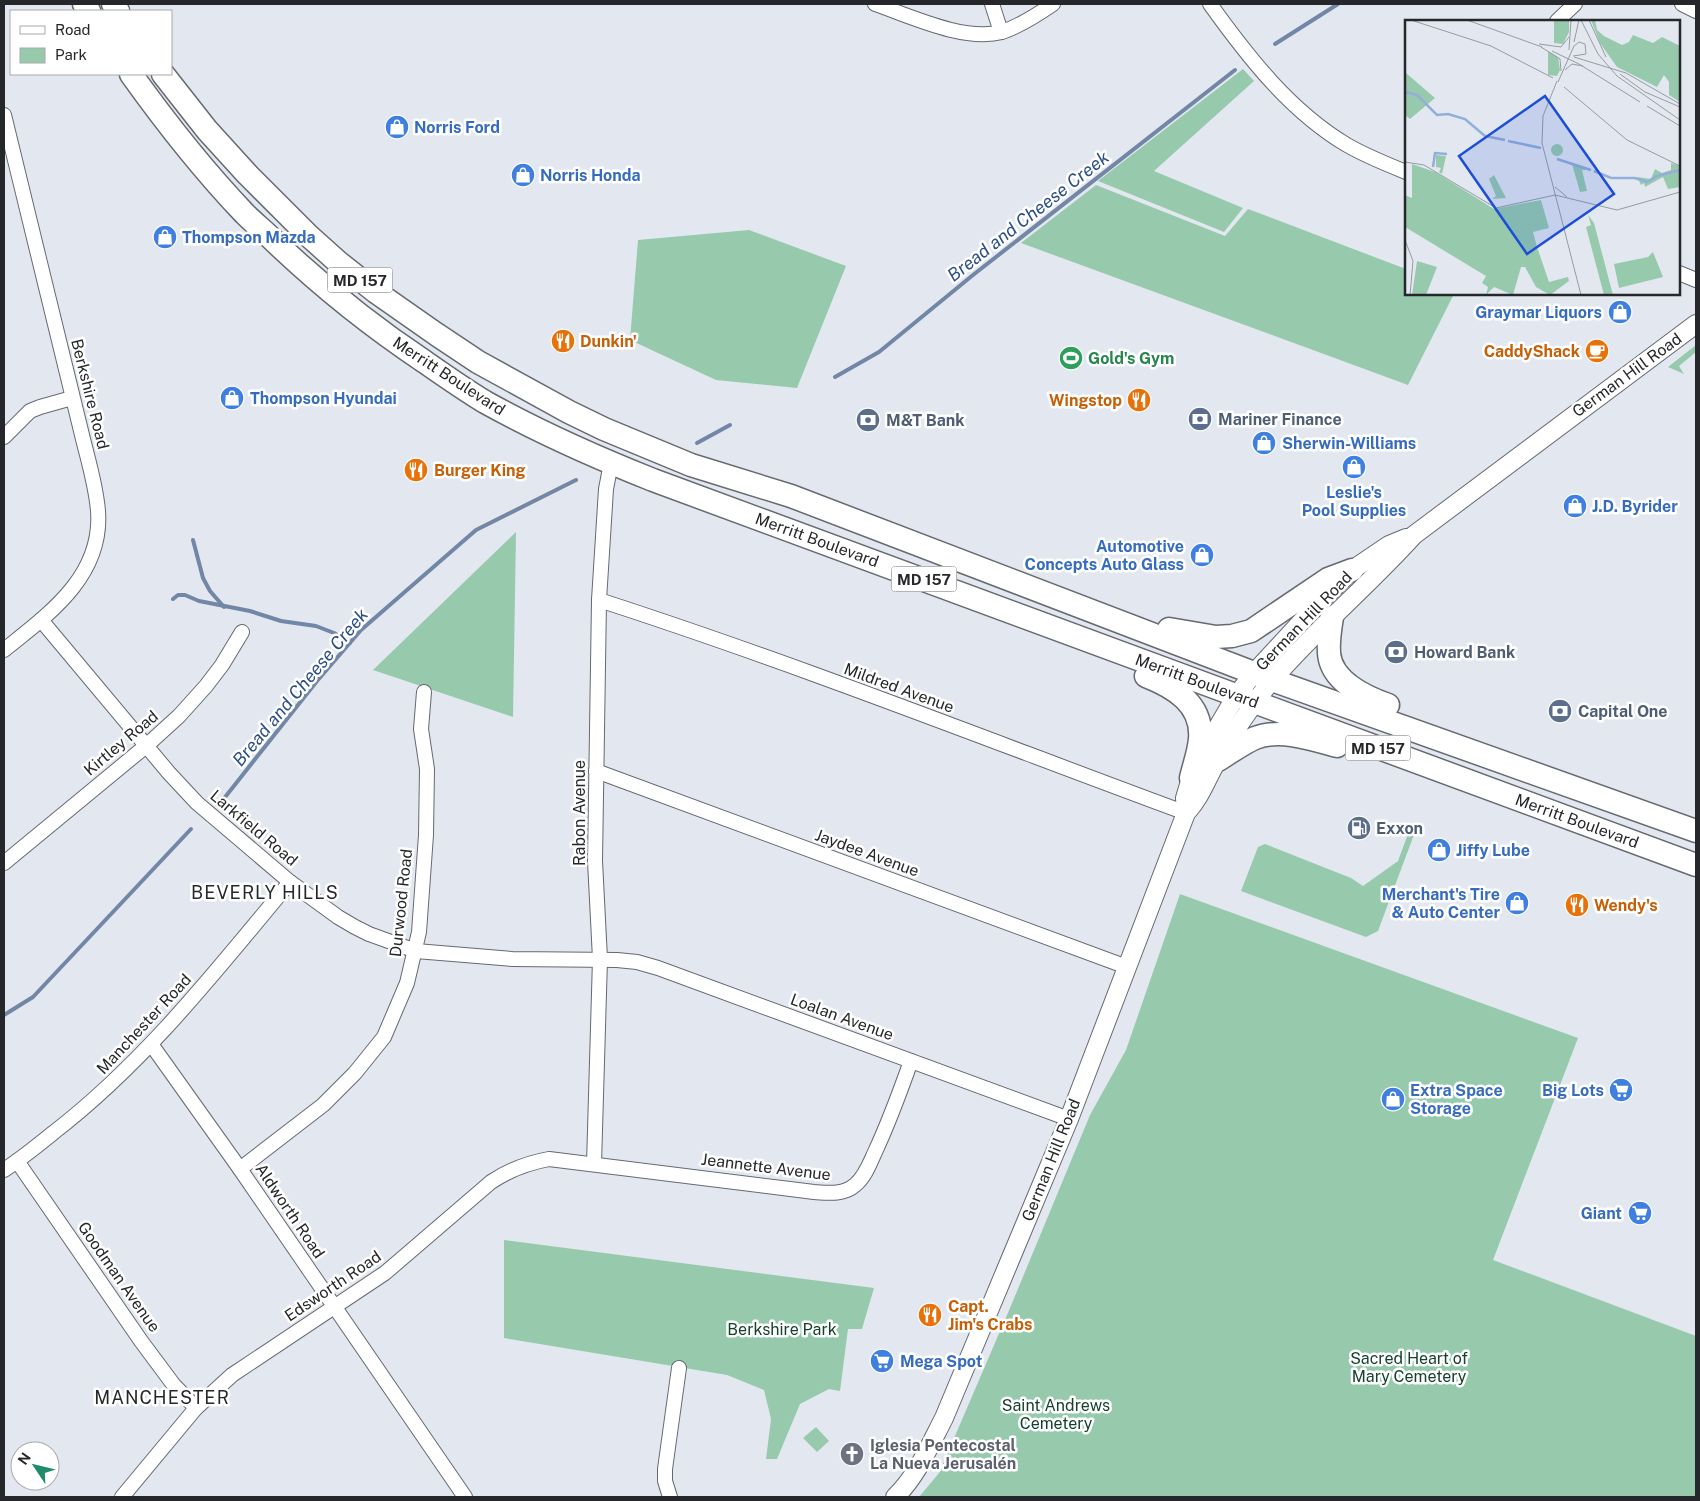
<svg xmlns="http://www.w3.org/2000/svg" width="1700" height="1501" font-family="'Public Sans',sans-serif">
  <rect width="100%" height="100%" fill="#e3e8f0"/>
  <g fill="#97caad">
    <path d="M1243,69L1254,81L1154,171L1243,208L1224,232L1098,181Z"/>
    <path d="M1096,185L1225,236L1248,209L1406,269V294H1454L1408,385L1021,243Z"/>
    <path d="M749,230L846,266L797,388L716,380L630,340L638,240Z"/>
    <path d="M1696,345V352L1679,366L1684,374L1668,367Z"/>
    <path d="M516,532L513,717L373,670Z"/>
    <path d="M1412,823L1418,824L1378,931L1366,937L1241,891L1258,847L1265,844L1351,878L1363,886L1398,861Z"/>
    <path d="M1180,894L1578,1038L1493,1260L1696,1336V1497H919L939,1473L1010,1308L1090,1115L1126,1050Z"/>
    <path d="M504,1240L874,1288L862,1329H848L840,1391L829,1389L800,1404L777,1459H766L771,1419L764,1390L727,1375L504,1338Z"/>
    <path d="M816,1427L829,1441L817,1452L803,1438Z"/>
  </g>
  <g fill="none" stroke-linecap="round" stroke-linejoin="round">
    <g stroke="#7286a6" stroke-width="4">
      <path d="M1275,44L1338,4"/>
      <path d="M835,377L879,352L973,275L1235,70"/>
      <path d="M697,443L730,425"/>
      <path d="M193,540L203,578L210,591L224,607"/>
      <path d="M173,599L178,595H185L199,601L250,611L281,621L316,626L334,633L350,643"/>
      <path d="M222,801L317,681L361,630L476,530L576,480"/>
      <path d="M4,1015L33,997L191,829"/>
    </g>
    <g stroke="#656970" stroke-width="16">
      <g id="minor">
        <path d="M875,4C910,16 964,42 1002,32C1020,26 1037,15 1053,4"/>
        <path d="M992,4L1001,32"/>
        <path d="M1210,4C1248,57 1290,111 1347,145C1366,156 1386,164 1406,172"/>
        <path d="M1682,4L1696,11"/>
        <path d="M1557,21L1575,4"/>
        <path d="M4,115L82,435C88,460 96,485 98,511C103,576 49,614 4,650"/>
        <path d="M1679,273L1696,280"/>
        <path d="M4,437L30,411L40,407L72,398"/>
        <path d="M599,600C797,664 991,741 1186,813"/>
        <path d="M41,620L169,773L197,803L290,882L338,917L355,927L369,934L416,951L512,959L617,960L637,962L658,968L1069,1119"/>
        <path d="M596,771L1127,967"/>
        <path d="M4,863L146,746L179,716L206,686L222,665L242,632"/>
        <path d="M151,1044L240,1169L465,1497"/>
        <path d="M17,1161L141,1341L173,1384L196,1408"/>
        <path d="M594,1164L600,959L595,861L599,600L606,489L611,463"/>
        <path d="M240,1169L323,1105L355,1073L384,1037L407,983L419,932L426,835L427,769L421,729L424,692"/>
        <path d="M4,1170C21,1159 37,1146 53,1133C145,1062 216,971 290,882"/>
        <path d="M122,1497L196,1408L232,1375L385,1273L491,1182C509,1170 527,1163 549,1159L814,1192C828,1193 844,1195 855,1185C865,1177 870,1163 875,1152C889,1122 900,1092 911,1061"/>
        <path d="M670,1497L665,1481V1469L679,1368"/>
      </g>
    </g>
    <g stroke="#656970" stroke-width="20">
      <g id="tertiary">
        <path d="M1186,813L1185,798L1191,778L1206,747L1236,696L1254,673L1327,594L1352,570L1389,545L1406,538"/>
        <path d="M895,1497C917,1476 930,1445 944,1418L1069,1119L1186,813C1201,797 1206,780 1217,761C1233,733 1252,704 1273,679C1317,628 1369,585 1414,535L1696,324"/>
      </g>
    </g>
    <g stroke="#656970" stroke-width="25">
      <g id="primary">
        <path d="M84,4L89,11"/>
        <path d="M113,4L118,11"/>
        <path d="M131,74C166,123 203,170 245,214C254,223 264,231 273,240C320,285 371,326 425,362C445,376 465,390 485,402C539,432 595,457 653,480L1696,865"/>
        <path d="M163,74L207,130L248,175L309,236L338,262L376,292L436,334L478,362L569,412L604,429L691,465L791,496L1272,680L1696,831"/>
        <path d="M1332,617C1330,629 1328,641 1329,653C1331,681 1365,697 1388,705"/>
        <path d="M1169,629L1216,637L1232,636L1251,631L1328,579L1352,570"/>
        <path d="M1146,676C1174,687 1203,704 1200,739C1199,752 1194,765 1191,778"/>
        <path d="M1218,760C1230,753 1243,743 1255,738C1280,728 1312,739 1337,746"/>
      </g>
    </g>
    <use href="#minor" stroke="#fff" stroke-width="14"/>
    <use href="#tertiary" stroke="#fff" stroke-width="18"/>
    <use href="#primary" stroke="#fff" stroke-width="22"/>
  </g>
  <defs>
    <g id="shop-disc" transform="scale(1.25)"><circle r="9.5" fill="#3f7fe0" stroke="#fff"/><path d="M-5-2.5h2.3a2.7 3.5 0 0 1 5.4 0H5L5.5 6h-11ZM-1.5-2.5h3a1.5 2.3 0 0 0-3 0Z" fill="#fff"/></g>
    <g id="restaurant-disc" transform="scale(1.25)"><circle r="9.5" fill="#e8710a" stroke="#fff"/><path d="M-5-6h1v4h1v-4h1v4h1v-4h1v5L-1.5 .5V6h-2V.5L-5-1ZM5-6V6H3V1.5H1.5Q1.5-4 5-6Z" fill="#fff"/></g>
    <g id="cafe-disc" transform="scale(1.25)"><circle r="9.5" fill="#e8710a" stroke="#fff"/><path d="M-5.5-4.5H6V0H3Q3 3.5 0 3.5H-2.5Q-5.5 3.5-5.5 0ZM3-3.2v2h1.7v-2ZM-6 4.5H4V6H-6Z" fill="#fff"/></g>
    <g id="stadium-disc" transform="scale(1.25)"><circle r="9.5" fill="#2e9e5b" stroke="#fff"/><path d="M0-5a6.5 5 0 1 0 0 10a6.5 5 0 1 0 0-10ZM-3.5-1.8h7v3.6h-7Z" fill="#fff"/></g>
    <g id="bank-disc" transform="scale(1.25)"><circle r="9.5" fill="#5c6f8a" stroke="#fff"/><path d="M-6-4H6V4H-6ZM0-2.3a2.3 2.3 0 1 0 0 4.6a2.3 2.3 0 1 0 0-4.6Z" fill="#fff"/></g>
    <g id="fuel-disc" transform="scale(1.25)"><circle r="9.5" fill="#5c6f8a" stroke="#fff"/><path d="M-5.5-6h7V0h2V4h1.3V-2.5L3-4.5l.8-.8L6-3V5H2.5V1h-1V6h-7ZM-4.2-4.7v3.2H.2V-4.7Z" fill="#fff"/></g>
    <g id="supermarket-disc" transform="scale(1.25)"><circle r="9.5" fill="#3f7fe0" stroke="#fff"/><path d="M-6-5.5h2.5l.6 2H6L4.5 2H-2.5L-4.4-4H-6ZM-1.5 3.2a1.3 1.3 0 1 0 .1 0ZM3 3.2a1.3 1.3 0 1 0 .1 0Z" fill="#fff"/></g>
    <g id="church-disc" transform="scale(1.25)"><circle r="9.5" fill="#6b7280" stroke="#fff"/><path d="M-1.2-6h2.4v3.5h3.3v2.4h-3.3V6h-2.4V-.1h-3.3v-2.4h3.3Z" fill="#fff"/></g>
  </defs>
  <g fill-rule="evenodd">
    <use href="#shop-disc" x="397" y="127"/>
    <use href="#shop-disc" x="523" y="175"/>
    <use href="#shop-disc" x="165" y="237"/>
    <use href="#shop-disc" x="1620" y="312"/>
    <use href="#restaurant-disc" x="563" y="341"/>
    <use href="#cafe-disc" x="1597" y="351"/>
    <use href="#stadium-disc" x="1071" y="358"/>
    <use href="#shop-disc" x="232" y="398"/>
    <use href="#restaurant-disc" x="1139" y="400"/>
    <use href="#bank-disc" x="1200" y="419"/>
    <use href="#bank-disc" x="868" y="420"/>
    <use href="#shop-disc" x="1264" y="443"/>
    <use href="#shop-disc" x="1354" y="467"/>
    <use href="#restaurant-disc" x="416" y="470"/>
    <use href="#shop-disc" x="1575" y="506"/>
    <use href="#shop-disc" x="1202" y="555"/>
    <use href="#bank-disc" x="1396" y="652"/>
    <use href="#bank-disc" x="1560" y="711"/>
    <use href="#fuel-disc" x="1359" y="828"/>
    <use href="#shop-disc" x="1439" y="850"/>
    <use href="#shop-disc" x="1517" y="903"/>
    <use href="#restaurant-disc" x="1577" y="905"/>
    <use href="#supermarket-disc" x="1621" y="1090"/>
    <use href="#shop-disc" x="1393" y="1099"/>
    <use href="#supermarket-disc" x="1640" y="1213"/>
    <use href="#restaurant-disc" x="930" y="1315"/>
    <use href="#supermarket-disc" x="882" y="1361"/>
    <use href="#church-disc" x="852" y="1454"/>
  </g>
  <g text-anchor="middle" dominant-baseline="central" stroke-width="5" stroke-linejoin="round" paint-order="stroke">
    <g fill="#fff" stroke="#67686a" stroke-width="1">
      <rect x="327.5" y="267.5" width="65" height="25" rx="4"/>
      <rect x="891.5" y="566.5" width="65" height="25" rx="4"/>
      <rect x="1345.5" y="735.5" width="65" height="25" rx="4"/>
    </g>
    <g font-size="15" font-weight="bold" fill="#26272a">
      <text x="360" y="280">MD 157</text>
      <text x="924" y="579">MD 157</text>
      <text x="1378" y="748">MD 157</text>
    </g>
    <g font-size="16" font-weight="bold" fill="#366cbe" stroke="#fff" text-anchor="start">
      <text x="414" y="127">Norris Ford</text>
      <text x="540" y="175">Norris Honda</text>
      <text x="182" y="237">Thompson Mazda</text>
      <text x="1602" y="312" text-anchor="end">Graymar Liquors</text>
      <text x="250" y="398">Thompson Hyundai</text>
      <text x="1282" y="443">Sherwin-Williams</text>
      <text x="1354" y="492" text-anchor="middle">Leslie's<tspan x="1354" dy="18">Pool Supplies</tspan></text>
      <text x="1592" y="506">J.D. Byrider</text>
      <text x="1184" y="546" text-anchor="end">Automotive<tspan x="1184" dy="18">Concepts Auto Glass</tspan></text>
      <text x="1456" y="850">Jiffy Lube</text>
      <text x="1500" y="894" text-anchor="end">Merchant's Tire<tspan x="1500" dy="18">&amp; Auto Center</tspan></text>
      <text x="1410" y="1090">Extra Space<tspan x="1410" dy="18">Storage</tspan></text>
      <text x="1604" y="1090" text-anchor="end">Big Lots</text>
      <text x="1622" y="1213" text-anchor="end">Giant</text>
      <text x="900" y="1361">Mega Spot</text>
    </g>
    <g font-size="16" font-weight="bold" fill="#c56008" stroke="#fff" text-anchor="start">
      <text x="580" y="341">Dunkin'</text>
      <text x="1580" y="351" text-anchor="end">CaddyShack</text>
      <text x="1122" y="400" text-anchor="end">Wingstop</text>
      <text x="434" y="470">Burger King</text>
      <text x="1594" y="905">Wendy's</text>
      <text x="948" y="1306">Capt.<tspan x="948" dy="18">Jim's Crabs</tspan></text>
    </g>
    <g font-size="16" font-weight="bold" fill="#27864d" stroke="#fff" text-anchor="start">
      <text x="1088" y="358">Gold's Gym</text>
    </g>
    <g font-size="16" fill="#26272a" stroke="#fff">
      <text transform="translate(1627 375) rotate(-36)">German Hill Road</text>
      <text transform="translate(449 376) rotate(33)">Merritt Boulevard</text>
      <text transform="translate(90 394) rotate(76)">Berkshire Road</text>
      <text transform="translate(817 540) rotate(20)">Merritt Boulevard</text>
      <text transform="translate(1304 621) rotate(-46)">German Hill Road</text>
      <text transform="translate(1197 681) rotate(20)">Merritt Boulevard</text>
      <text transform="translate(899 688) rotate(20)">Mildred Avenue</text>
      <text transform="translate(121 743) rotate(-40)">Kirtley Road</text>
      <text transform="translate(579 813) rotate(-90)">Rabon Avenue</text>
      <text transform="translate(1577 821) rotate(20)">Merritt Boulevard</text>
      <text transform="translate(254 828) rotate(40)">Larkfield Road</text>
      <text transform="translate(867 853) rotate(20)">Jaydee Avenue</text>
      <text transform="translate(401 903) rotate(-84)">Durwood Road</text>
      <text transform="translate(842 1017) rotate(20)">Loalan Avenue</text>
      <text transform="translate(144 1024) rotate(-47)">Manchester Road</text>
      <text transform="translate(1051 1160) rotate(-68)">German Hill Road</text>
      <text transform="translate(766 1167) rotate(7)">Jeannette Avenue</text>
      <text transform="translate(290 1211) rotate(56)">Aldworth Road</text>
      <text transform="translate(119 1277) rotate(55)">Goodman Avenue</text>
      <text transform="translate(333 1286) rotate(-34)">Edsworth Road</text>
    </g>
    <g font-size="16" font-weight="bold" fill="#4e5e75" stroke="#fff" text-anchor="start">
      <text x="1218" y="419">Mariner Finance</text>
      <text x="886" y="420">M&amp;T Bank</text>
      <text x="1414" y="652">Howard Bank</text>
      <text x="1578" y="711">Capital One</text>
      <text x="1376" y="828">Exxon</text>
    </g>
    <g font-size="16" fill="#15412c" stroke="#fff">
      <text x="782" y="1329">Berkshire Park</text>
      <text x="1409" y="1358">Sacred Heart of<tspan x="1409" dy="18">Mary Cemetery</tspan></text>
      <text x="1056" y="1405">Saint Andrews<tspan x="1056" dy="18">Cemetery</tspan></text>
    </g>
    <g font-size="16" font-weight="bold" fill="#5b616d" stroke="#fff" text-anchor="start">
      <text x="870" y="1445">Iglesia Pentecostal<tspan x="870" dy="18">La Nueva Jerusalén</tspan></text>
    </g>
    <g font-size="18" font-style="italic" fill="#2b4f87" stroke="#fff">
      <text transform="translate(1028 216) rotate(-38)">Bread and Cheese Creek</text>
      <text transform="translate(300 687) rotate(-50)">Bread and Cheese Creek</text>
    </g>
    <g font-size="18" letter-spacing="1" fill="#26272a" stroke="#fff">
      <text x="265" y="892">BEVERLY HILLS</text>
      <text x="162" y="1397">MANCHESTER</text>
    </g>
  </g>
  <g transform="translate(1405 20)">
    <rect width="275" height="275" fill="#e3e8f0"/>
    <path d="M149,0H164V12L158,24L149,23ZM186,0H190L192,10L199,16L217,25L224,22L228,15L248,23L257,17L275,26V82L264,75V62L259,55L252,67L212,47L195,23ZM0,27L1,53L30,78L5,99L0,95ZM143,31L153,37L155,50L152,56L143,55ZM146 130a6 6 0 1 1 12 0a6 6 0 1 1-12 0ZM31,135L41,136L37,154L34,152L36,148L31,147ZM266,143L275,146V167L263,169L258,157L240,167L239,163L236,165L232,157L246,159L250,149L257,153L266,150ZM7,144L30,152L89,189L136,180L144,208L128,212L132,227L144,262L163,257L164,261L145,275L131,267L120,247H116L108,275L89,267L81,275L83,267L77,263L81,256L0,207V175L7,178ZM167,144L186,150H177L182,171L175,172ZM89,155L101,178L87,179L91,176L84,159ZM183,195L189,203L208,275H199L181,207L186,205ZM248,232L258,257L214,268L209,244L243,237ZM12,241L32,247L21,275H7Z" fill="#97caad"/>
    <path fill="none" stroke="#92aedb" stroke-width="2.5" d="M0,72L12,75L32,95L43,94L60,99L80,116L100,120M103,121L136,128M152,139L186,150M28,147L30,133L42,134M189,151L206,158H230L242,162L252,156L275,150"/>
    <path fill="none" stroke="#979ba1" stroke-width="1" d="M6,0L86,26L148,58M62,0L137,27M176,0L193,34L212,56L275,100M184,0L201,37M169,22L174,0M134,24L156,27L164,17M136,27L155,39L156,51M164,30L166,0M147,31L174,44L235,82M169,37L221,53L275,84M160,50L167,44L178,46M215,54L240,72L275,87M152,61L138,96L137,123L176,275M153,62L169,26L174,22L180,24L181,34L168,36M159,67L222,120L275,146M242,86L275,106M0,142L19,145L91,188L150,175L212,190L275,172M150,167L162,177M0,220L8,241L5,275"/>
    <path fill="#1d4ed8" fill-opacity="0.15" stroke="#1d4ed8" stroke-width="2.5" d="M140,76L209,174L122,234L54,136Z"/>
    <rect width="275" height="275" fill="none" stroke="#26272a" stroke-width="2.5"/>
  </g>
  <rect width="1700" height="1501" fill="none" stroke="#26272a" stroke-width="10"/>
  <rect x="10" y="10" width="162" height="65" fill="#ffffff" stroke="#a8a9aa"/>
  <rect x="20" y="26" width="25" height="8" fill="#ffffff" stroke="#a8a9aa"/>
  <text x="55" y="35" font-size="15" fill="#26272a">Road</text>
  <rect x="20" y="48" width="25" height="15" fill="#97caad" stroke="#a8a9aa"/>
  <text x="55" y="60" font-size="15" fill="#26272a">Park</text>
  <g transform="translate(35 1466) rotate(305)"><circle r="24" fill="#ffffff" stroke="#a8a9aa"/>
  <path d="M0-4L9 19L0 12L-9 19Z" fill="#1f8b6a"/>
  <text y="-8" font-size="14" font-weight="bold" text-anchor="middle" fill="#26272a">N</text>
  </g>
</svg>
